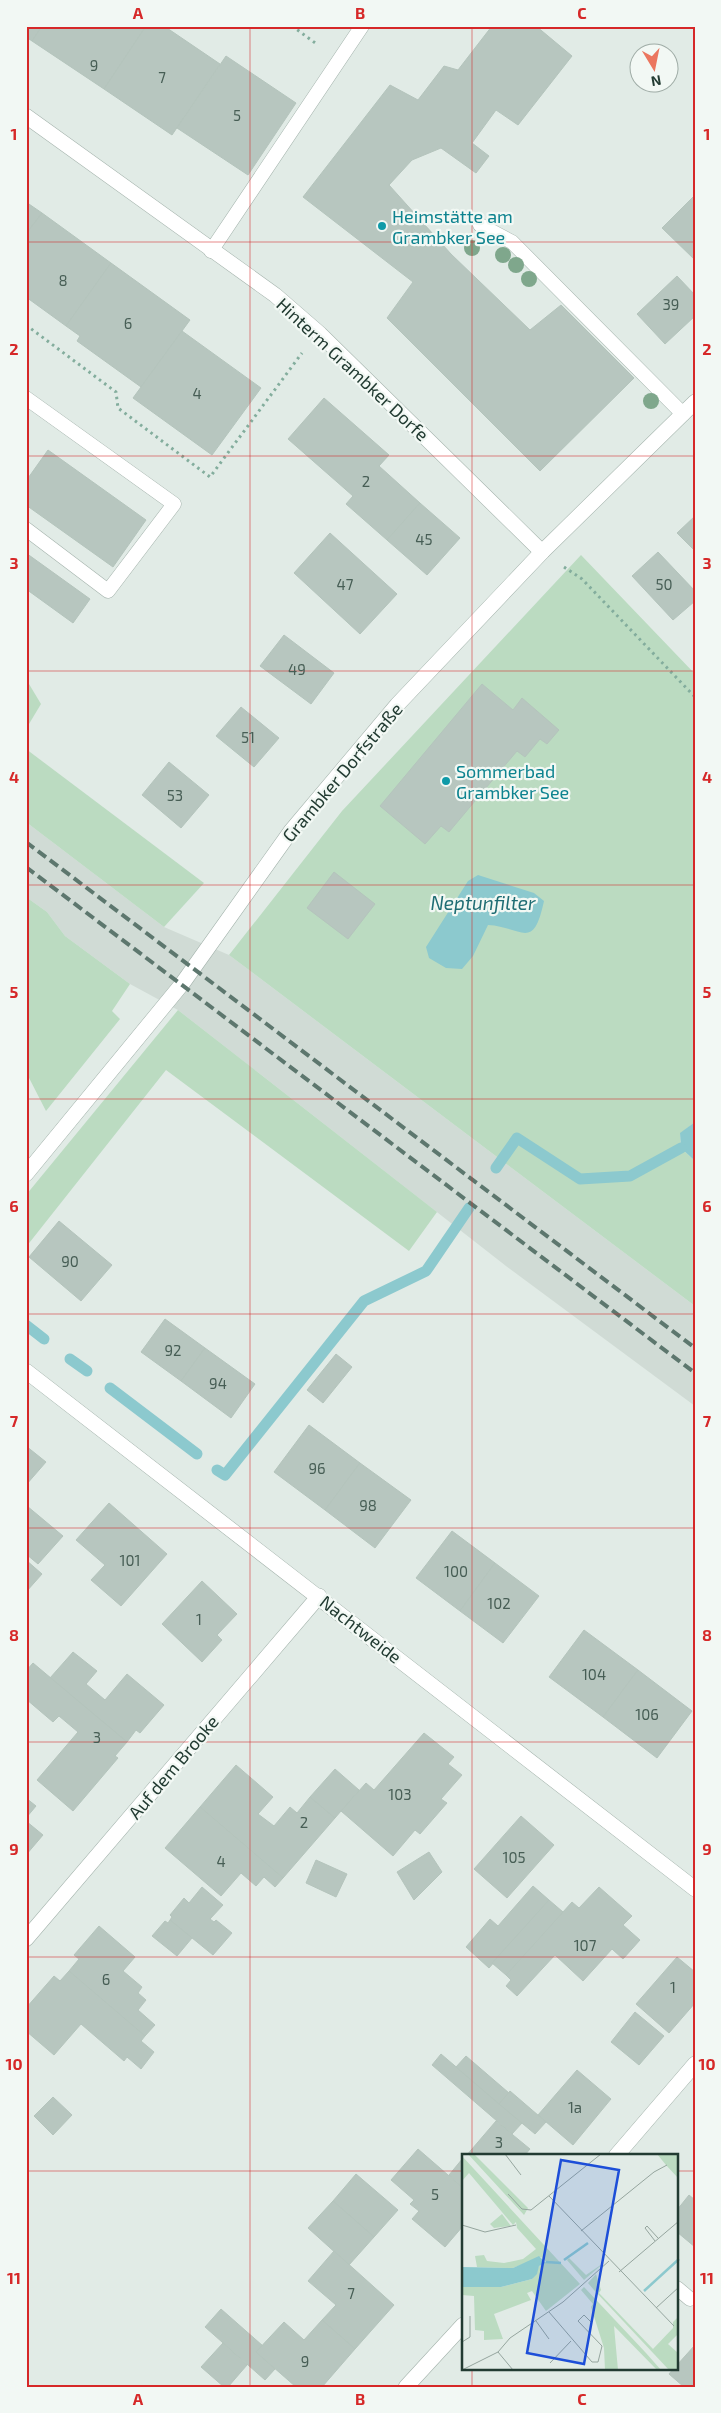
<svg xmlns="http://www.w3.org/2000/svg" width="721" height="2413" font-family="'Exo 2',sans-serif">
  <rect width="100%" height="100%" fill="#e1ebe6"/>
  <path fill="#d0dbd5" d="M26,822L164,927L229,955L695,1306V1406L506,1266L178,1010L130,984L65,936L47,912L26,897Z"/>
  <g fill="#bbdbc1">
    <path d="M581,555L695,674V1122L680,1134L681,1148L695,1161V1306L229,955L342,811Z"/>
    <path d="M26,679L41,704L26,729Z"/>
    <path d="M26,749L204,883L164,927L26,822Z"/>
    <path d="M26,897L47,912L65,936L130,984L112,1011L120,1019L46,1111L26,1072Z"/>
    <path d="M178,1010L437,1212L409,1251L166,1070L26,1247V1195Z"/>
  </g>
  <g fill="#8cc9ce">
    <path d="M478,875L534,893L544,901C533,952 523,927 488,925L473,956L462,969L446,968L429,958L426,947L468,881Z"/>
    <path d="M695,1122V1161L681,1148L680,1133Z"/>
  </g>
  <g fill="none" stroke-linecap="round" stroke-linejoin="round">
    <g stroke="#8cc9ce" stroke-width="11">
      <path d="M496,1168L517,1138L580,1179L630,1176L681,1148"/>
      <path d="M26,1325L44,1339"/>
      <path d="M70,1359L87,1371"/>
      <path d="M110,1388L197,1454"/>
      <path d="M217,1470L225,1475L364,1301L426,1271L469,1208"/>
    </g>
  </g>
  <g fill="#b7c6bf" stroke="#b4c4bc">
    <path d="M26,26H42L32,41L26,37Z"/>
    <path d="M42,26H146L104,89L32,41Z"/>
    <path d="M146,26H164L220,64L172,135L104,89Z"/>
    <path d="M492,26H536L572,56L518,125L496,110L472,143L489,156L476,173L441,148L412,160L389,185L451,254L530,330L561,305L634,378L540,471L387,318L413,282L303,197L390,85L418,100L444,66L458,70Z"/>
    <path d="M226,56L296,103L248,175L177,128Z"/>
    <path d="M695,195V260L662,228Z"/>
    <path d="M26,202L42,213L26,234Z"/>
    <path d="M42,213L111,263L66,326L26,297V234Z"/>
    <path d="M111,263L190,320L141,387L77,341L80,336L66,326Z"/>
    <path d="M677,276L695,295V316L665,344L637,314Z"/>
    <path d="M182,331L261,388L212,455L133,398Z"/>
    <path d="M324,398L389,455L379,466L420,503L387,540L346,504L353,496L288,439Z"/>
    <path d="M48,450L146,520L113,567L26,505V481Z"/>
    <path d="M420,503L460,538L427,575L387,540Z"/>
    <path d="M695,516V551L677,533Z"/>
    <path d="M330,533L397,594L360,634L294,573Z"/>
    <path d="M658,552L695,591V601L673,620L632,576Z"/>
    <path d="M26,553L90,599L73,623L26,589Z"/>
    <path d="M284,635L334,673L311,704L260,666Z"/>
    <path d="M482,684L513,710L522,698L559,730L547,744L540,739L525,757L517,751L449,832L441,826L425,844L380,806Z"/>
    <path d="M241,707L279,738L254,767L216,736Z"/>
    <path d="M169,762L209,795L181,828L142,795Z"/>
    <path d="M334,872L375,904L348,939L307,908Z"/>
    <path d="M59,1221L112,1265L81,1301L29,1257Z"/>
    <path d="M165,1319L205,1348L181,1381L141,1352Z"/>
    <path d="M205,1348L255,1384L231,1418L181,1381Z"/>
    <path d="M336,1354L352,1367L323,1403L307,1390Z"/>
    <path d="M309,1425L360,1463L325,1510L274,1472Z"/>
    <path d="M26,1446L46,1462L26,1485Z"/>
    <path d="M360,1463L411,1500L375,1548L325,1510Z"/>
    <path d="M109,1503L167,1554L121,1606L91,1580L105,1565L76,1540Z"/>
    <path d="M27,1506L63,1536L38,1564L26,1554Z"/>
    <path d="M452,1531L495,1563L460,1611L416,1578Z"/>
    <path d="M26,1560L42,1574L26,1592Z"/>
    <path d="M495,1563L539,1596L503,1643L460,1611Z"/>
    <path d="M202,1581L237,1614L217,1635L222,1640L202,1662L162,1624Z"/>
    <path d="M584,1630L638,1670L603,1717L549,1677Z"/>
    <path d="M73,1652L97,1671L86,1684L105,1700L127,1674L164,1705L140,1733L136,1730L127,1742L50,1678Z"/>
    <path d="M33,1663L127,1742L115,1756L118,1758L73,1811L37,1780L78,1732L59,1716L53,1722L26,1699V1671Z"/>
    <path d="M638,1670L692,1711L657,1758L603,1717Z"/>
    <path d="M424,1733L454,1757L448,1764L462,1775L441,1799L447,1803L420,1834L415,1830L393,1856L341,1811L366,1783L374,1790Z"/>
    <path d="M236,1765L273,1797L258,1814L274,1826L290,1807L297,1813L310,1797L335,1818L283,1878L200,1807Z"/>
    <path d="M335,1769L359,1790L335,1818L310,1797Z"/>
    <path d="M26,1798L36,1806L26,1818Z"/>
    <path d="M200,1807L283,1878L275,1887L264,1877L256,1886L241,1873L221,1896L165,1848Z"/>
    <path d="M521,1816L554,1845L507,1898L474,1869Z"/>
    <path d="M26,1821L43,1835L26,1855Z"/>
    <path d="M429,1852L442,1872L414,1900L397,1872Z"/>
    <path d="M316,1860L347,1874L336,1897L306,1883Z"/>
    <path d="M533,1886L549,1900L489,1968L466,1947L490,1919L498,1926Z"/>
    <path d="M202,1887L223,1905L210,1919L214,1922L216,1920L232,1933L213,1955L170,1920L172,1917L170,1915L184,1898L189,1903Z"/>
    <path d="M599,1887L632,1916L623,1925L640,1940L623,1959L612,1949L583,1981L555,1955L517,1996L506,1986L511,1980L506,1975L572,1902L579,1908Z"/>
    <path d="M549,1900L563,1912L506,1975L492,1963Z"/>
    <path d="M170,1920L192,1938L177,1956L152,1936L165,1921L168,1923Z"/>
    <path d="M99,1926L135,1957L123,1971L142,1987L138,1993L146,2000L138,2010L155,2025L145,2036L69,1971L79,1959L74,1955Z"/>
    <path d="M677,1957L695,1972V2003L669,2033L636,2004Z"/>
    <path d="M69,1971L145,2036L141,2041L154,2052L141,2069L127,2057L124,2061L81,2024L54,2055L26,2031V2008L54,1976L60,1981Z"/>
    <path d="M635,2012L664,2036L639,2065L611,2042Z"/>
    <path d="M441,2054L522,2123L512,2134L432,2065Z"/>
    <path d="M466,2056L509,2093L499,2104L456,2067Z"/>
    <path d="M577,2070L611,2099L573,2145L538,2115Z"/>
    <path d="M510,2091L546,2122L535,2134L499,2104Z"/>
    <path d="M53,2097L72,2115L53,2135L34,2116Z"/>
    <path d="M496,2121L530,2149L524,2156H466Z"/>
    <path d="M418,2149L463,2188V2226L445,2247L412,2219L419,2211L410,2204L414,2200L391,2180Z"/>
    <path d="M463,2158V2188L449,2175Z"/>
    <path d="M356,2174L398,2210L374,2237L333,2201Z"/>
    <path d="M689,2195L695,2200V2247L677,2232V2210Z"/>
    <path d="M333,2201L374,2237L349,2265L308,2228Z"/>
    <path d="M334,2251L394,2305L355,2349L322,2320L336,2305L308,2281Z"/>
    <path d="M221,2309L263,2346L256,2352L275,2369L265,2380L205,2327Z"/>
    <path d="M322,2320L355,2349L322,2387H296L256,2352L284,2322L304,2340Z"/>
    <path d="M223,2343L247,2365L228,2387H224L201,2367Z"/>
    <path d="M695,2345V2387H684L669,2374L673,2369H677V2365Z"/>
  </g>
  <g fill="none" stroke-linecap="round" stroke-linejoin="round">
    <g stroke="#a4b3ac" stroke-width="15">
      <g id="lane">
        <path d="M480,225L512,242L683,414"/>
        <path d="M211,251L362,26"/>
        <path d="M26,398L174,504L108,591L26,529"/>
        <path d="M677,2288L690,2299"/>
      </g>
    </g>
    <g stroke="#a4b3ac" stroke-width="16">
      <g id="street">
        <path d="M26,116L275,295L320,334L542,552"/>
        <path d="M26,1174L182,984L291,831L397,705L542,552L695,402"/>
        <path d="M26,1371L695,1889"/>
        <path d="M26,1939L319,1596"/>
        <path d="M616,2156L695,2064"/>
        <path d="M406,2387L463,2325"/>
      </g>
    </g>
    <g stroke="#83ad9d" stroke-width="3" stroke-dasharray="2.5 4" stroke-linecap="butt">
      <path d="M292,26L318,45"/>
      <path d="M26,325L116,392L118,408L210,477L302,353"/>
      <path d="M564,567L582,579L695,697"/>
    </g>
    <use href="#lane" stroke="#fff" stroke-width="14"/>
    <use href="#street" stroke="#fff" stroke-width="15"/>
    <g stroke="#5d776e" stroke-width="4" stroke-dasharray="10 5" stroke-linecap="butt">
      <path d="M26,842L695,1348"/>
      <path d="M26,867L695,1373"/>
    </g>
  </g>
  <g fill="#7fa78c">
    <circle cx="472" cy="248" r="8"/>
    <circle cx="503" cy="255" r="8"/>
    <circle cx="516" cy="265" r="8"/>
    <circle cx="529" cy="279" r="8"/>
    <circle cx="651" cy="401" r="8"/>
  </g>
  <path fill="none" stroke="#d62828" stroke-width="1" stroke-opacity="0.55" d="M250,26V2387M472,26V2156M26,242H695M26,456H695M26,671H695M26,885H695M26,1099H695M26,1314H695M26,1528H695M26,1742H695M26,1957H695M26,2171H463M677,2171H695M472,2369V2387"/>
  <g fill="#0f9aa8" stroke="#f2f8f4" stroke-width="2">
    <circle cx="382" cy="226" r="5"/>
    <circle cx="446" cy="781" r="5"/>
  </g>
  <g text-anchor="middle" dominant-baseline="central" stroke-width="4.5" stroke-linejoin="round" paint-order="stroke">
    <g font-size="15" fill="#475e55">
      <text x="94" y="65">9</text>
      <text x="162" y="77">7</text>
      <text x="237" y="115">5</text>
      <text x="63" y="280">8</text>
      <text x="671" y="304">39</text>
      <text x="128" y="323">6</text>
      <text x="197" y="393">4</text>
      <text x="366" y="481">2</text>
      <text x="424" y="539">45</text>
      <text x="345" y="584">47</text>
      <text x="664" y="584">50</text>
      <text x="297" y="669">49</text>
      <text x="248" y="737">51</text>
      <text x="175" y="795">53</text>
      <text x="70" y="1261">90</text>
      <text x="173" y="1350">92</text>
      <text x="218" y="1383">94</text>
      <text x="317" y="1468">96</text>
      <text x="368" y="1505">98</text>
      <text x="130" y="1560">101</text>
      <text x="456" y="1571">100</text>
      <text x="499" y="1603">102</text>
      <text x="199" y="1619">1</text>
      <text x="594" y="1674">104</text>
      <text x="647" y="1714">106</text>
      <text x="97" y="1737">3</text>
      <text x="400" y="1794">103</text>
      <text x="304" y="1822">2</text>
      <text x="514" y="1857">105</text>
      <text x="221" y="1861">4</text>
      <text x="585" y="1945">107</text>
      <text x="106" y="1979">6</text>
      <text x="673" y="1987">1</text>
      <text x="575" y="2107">1a</text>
      <text x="499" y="2142">3</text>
      <text x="435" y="2194">5</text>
      <text x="351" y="2293">7</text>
      <text x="305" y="2361">9</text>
    </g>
    <g font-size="18" fill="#0d838f" stroke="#f2f8f4" text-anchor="start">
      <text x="392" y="216">Heimstätte am<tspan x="392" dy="21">Grambker See</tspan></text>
      <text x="456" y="771">Sommerbad<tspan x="456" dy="21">Grambker See</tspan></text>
    </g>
    <g font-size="18" fill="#223b32" stroke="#f2f8f4">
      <text transform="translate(353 369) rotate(43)">Hinterm Grambker Dorfe</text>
      <text transform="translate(342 772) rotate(-50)">Grambker Dorfstraße</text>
      <text transform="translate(361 1629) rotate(38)">Nachtweide</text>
      <text transform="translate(173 1767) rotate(-50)">Auf dem Brooke</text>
    </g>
    <g font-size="19" font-style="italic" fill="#1f6d74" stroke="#f2f8f4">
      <text x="483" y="902">Neptunfilter</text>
    </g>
  </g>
  <g transform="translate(462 2154)">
    <rect width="216" height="216" fill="#e1ebe6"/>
    <path d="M6,0H12L66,54L62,61ZM195,0H216V24L204,11ZM0,2L118,130L84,157L70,137L65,139L69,146L32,160L41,185L22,186V177L13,176L12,142L0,141V133H39L70,125L77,112L84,108L79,103L51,114L0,113H15L13,102L22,101L25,107L42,109L61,105L74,95L55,74L54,68L51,71L7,19L0,27ZM40,60L49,72L32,74L28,70ZM107,104L124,121L143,108L122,126L105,106ZM134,120L139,136L137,139L191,195L211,174V168L216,163V180L206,190L216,199V216H207L132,136L126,129ZM122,133L184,199L199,216H195L152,172L156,216H143L142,194L129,153L131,150L119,136Z" fill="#bbdbc1"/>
    <path d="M77,102L84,109L77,112L75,120L70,125L39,133H0V113L51,114Z" fill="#8cc9ce"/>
    <path fill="none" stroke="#8cc9ce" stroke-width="2.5" d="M102,106L126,89M84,108L99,109M182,137L217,105"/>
    <path fill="none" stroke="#95a59e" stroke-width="1" d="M43,0L59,21M46,40L60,55L69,56L139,0M87,42L212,172M0,71L23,78L54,71M119,77L192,18L205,11M193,87L183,74L185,72L196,84M157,118L217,67M194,154L217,133M87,158L130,208H136L140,192L116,167L122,161L129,168M74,167L87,185M0,188L8,183V162M36,198L51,216M88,209L109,187M0,216L36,198L48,184L101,148L147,107"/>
    <path fill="#1d4ed8" fill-opacity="0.15" stroke="#1d4ed8" stroke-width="2.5" d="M99,6L157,16L122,210L65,199Z"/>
    <rect width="216" height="216" fill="none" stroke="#223b32" stroke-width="2.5"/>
  </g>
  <rect width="721" height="2413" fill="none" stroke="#f2f8f4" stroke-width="55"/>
  <g transform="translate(654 68) rotate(170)"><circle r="24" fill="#f2f8f4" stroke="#9faca6"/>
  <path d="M0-4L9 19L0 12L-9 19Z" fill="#eb765f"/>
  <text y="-8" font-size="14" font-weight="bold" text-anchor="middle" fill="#223b32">N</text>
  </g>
  <rect x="28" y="28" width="666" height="2358" fill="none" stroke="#d62828" stroke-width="2"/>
  <g font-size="16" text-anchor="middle" font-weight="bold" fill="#d62828">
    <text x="138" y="19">A</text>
    <text x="360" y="19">B</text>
    <text x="582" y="19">C</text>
    <text x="14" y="140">1</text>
    <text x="707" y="140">1</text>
    <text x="14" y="355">2</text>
    <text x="707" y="355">2</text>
    <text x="14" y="569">3</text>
    <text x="707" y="569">3</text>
    <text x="14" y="783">4</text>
    <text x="707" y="783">4</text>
    <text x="14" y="998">5</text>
    <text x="707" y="998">5</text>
    <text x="14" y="1212">6</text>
    <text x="707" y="1212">6</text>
    <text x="14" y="1427">7</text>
    <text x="707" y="1427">7</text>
    <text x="14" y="1641">8</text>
    <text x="707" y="1641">8</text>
    <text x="14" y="1855">9</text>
    <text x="707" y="1855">9</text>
    <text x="14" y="2070">10</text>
    <text x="707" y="2070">10</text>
    <text x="14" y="2284">11</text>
    <text x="707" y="2284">11</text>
    <text x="138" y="2405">A</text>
    <text x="360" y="2405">B</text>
    <text x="582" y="2405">C</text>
  </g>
</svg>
